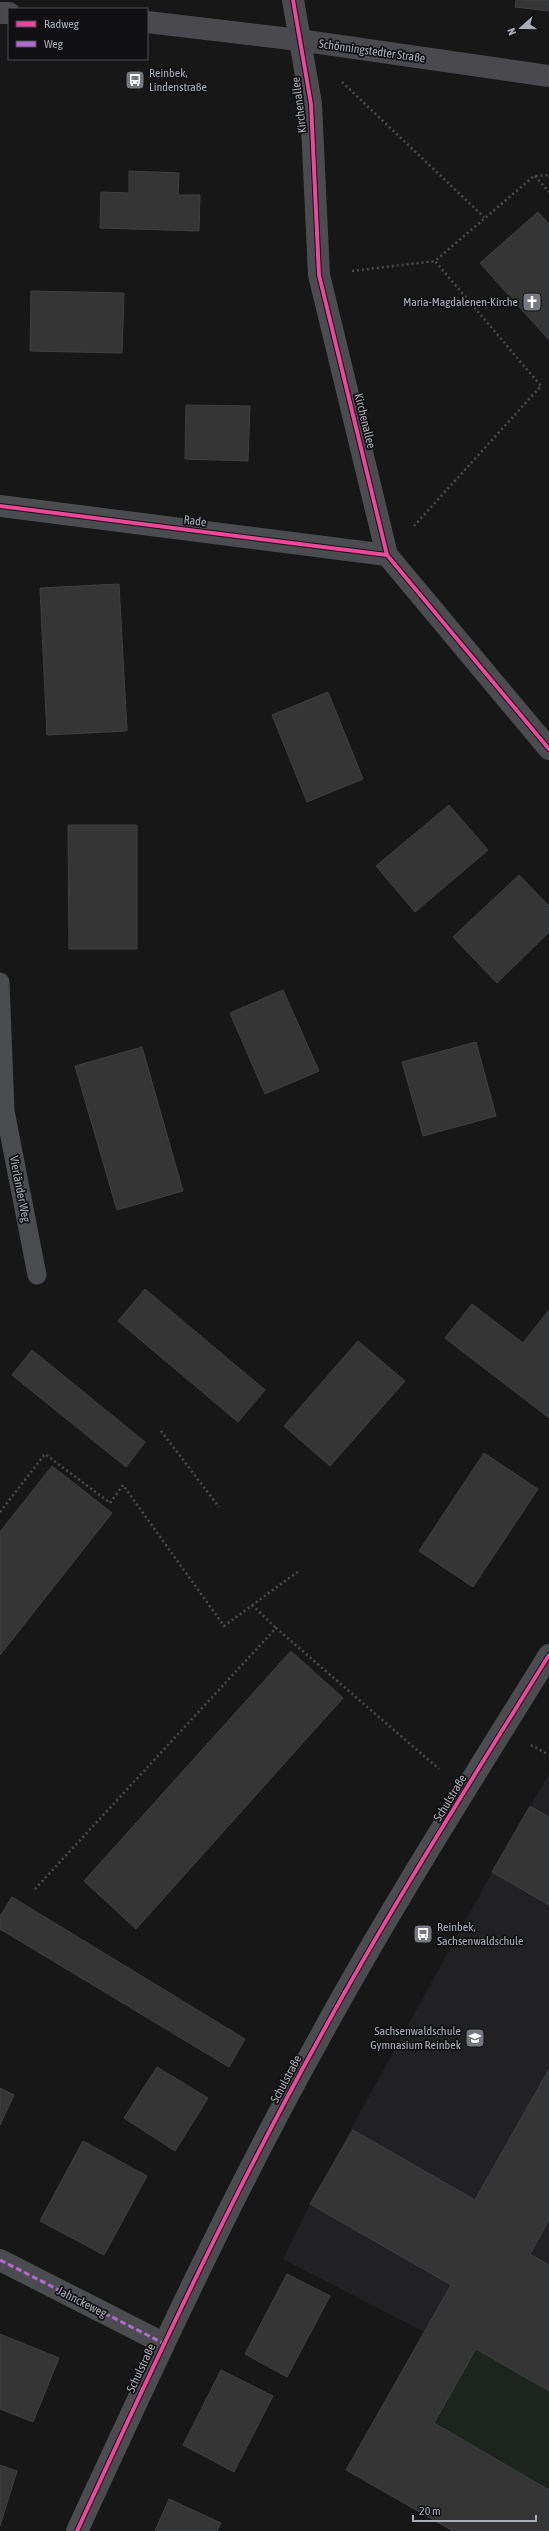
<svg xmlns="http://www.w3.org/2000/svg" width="549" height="2531" font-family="'Asap Condensed',sans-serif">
  <rect width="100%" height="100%" fill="#171717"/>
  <path fill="#212123" d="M549,1774V2531H453L346,2470L424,2332L283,2259L310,2204L492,1872Z"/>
  <path fill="#1d241e" d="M476,2349L549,2391V2490L434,2423Z"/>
  <g fill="#353536" stroke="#3f4043">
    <path d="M516,0H549V11L515,7Z"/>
    <path d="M129,171L179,173L178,195H200L199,231L100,228L101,192L129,193Z"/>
    <path d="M538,212L549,224V340L480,263Z"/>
    <path d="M31,291L124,293L122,353L30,351Z"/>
    <path d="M186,405L250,406L248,461L185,459Z"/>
    <path d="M119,584L127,731L47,735L40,588Z"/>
    <path d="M328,692L363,779L307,802L272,715Z"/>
    <path d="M449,805L488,850L415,912L376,866Z"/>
    <path d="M68,825H137V949H69Z"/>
    <path d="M519,875L549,906V932L497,983L453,937Z"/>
    <path d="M283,990L319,1071L265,1094L230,1013Z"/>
    <path d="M476,1042L496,1116L423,1136L402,1062Z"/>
    <path d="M142,1047L183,1191L117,1210L75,1066Z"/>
    <path d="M145,1289L265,1390L238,1422L118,1321Z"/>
    <path d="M472,1304L523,1343L549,1310V1418L445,1338Z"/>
    <path d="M358,1341L405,1381L330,1466L284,1426Z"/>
    <path d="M32,1350L145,1442L126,1467L12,1375Z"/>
    <path d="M484,1453L538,1489L473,1587L419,1551Z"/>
    <path d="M52,1466L112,1513L0,1655V1532Z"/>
    <path d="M291,1651L343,1698L136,1929L84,1881Z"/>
    <path d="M530,1806L549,1817V1905L492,1872Z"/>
    <path d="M12,1897L245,2039L229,2067L0,1929V1916Z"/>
    <path d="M157,2067L208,2098L175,2151L124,2118Z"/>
    <path d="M549,2069V2220L530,2254L549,2265V2391L476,2349L434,2423L549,2490V2531H453L346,2470L451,2285L310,2204L353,2130L475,2200Z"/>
    <path d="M0,2088L14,2095L0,2125Z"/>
    <path d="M83,2141L147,2176L104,2255L40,2221Z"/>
    <path d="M287,2274L330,2296L287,2377L245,2354Z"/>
    <path d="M0,2334L59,2358L33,2422L0,2409Z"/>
    <path d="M221,2370L273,2396L234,2472L183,2445Z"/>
    <path d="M0,2465L17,2471L0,2526Z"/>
    <path d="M169,2499L221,2523L217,2531H155Z"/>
  </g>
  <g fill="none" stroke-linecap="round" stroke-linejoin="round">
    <g stroke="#4d4e52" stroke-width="2.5" stroke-dasharray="2 3" stroke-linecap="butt">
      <path d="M342,82L484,217"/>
      <path d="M535,176L549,192"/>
      <path d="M352,271L435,261"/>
      <path d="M414,526L541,386L435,261L534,176L549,175"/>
      <path d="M161,1431L219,1507"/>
      <path d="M0,1512L45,1454L110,1503L123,1485L224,1626L300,1570"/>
      <path d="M252,1605L276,1628"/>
      <path d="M531,1745L549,1755"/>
      <path d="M35,1889L276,1628L439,1769"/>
    </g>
    <path stroke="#4b4c50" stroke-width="19" d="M0,982L5,1111L37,1275"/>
    <g stroke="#4b4c50" stroke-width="22">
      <path d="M293,0L311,104L319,275L387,555L549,749"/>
      <path d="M0,506L387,555"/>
      <path d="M0,2260L163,2343"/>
      <path d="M77,2531C154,2364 231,2197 320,2037C391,1907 471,1781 549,1655"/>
    </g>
    <g stroke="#4a4a4e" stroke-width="22">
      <path d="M0,13H9"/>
      <path d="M147,22L299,40L549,76"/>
    </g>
    <path stroke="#b06ccc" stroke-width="3" stroke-dasharray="6 3" stroke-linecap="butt" d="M0,2260L163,2343"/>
    <g stroke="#111113" stroke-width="6">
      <g id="cycleway">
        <path d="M293,0L311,104L319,275L387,555L549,749"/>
        <path d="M0,506L387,555"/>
        <path d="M77,2531C154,2364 231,2197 320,2037C391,1907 471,1781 549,1655"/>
      </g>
    </g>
    <use href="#cycleway" stroke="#ed469a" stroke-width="4"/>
  </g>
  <defs>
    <g id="bus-square" transform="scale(1)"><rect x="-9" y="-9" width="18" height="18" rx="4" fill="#757880" stroke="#111113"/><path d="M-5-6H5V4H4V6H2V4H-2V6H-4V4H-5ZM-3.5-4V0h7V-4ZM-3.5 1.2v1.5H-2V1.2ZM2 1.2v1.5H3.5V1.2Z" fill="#fff"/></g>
    <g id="church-square" transform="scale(1)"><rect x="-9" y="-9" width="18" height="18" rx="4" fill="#757880" stroke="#111113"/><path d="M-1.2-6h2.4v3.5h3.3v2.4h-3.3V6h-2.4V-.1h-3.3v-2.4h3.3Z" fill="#fff"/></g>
    <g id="school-square" transform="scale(1)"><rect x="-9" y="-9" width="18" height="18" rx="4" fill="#757880" stroke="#111113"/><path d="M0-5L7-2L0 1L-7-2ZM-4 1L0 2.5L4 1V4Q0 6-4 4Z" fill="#fff"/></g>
  </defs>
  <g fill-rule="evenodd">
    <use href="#bus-square" x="135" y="80"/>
    <use href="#church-square" x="532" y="302"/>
    <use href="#bus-square" x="423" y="1934"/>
    <use href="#school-square" x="475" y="2038"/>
  </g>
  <g text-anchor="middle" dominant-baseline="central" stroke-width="3.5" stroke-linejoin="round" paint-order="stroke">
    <g font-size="12" fill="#a8adb8" stroke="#111113">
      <text transform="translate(372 51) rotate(8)">Schönningstedter Straße</text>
      <text transform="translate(299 105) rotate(-97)">Kirchenallee</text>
      <text transform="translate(365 421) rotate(76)">Kirchenallee</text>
      <text transform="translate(195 521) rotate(7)">Rade</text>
      <text transform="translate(20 1189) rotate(79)">Vierländer Weg</text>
      <text transform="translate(450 1798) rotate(-59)">Schulstraße</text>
      <text transform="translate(286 2079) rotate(-62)">Schulstraße</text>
      <text transform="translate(82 2302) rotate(27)">Jahnckeweg</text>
      <text transform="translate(141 2368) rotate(-65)">Schulstraße</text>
    </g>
    <g font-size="12" fill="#a8adb8" stroke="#111113" text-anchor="start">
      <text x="149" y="73">Reinbek,<tspan x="149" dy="14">Lindenstraße</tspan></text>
      <text x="518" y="302" text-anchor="end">Maria-Magdalenen-Kirche</text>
      <text x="437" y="1927">Reinbek,<tspan x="437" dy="14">Sachsenwaldschule</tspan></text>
      <text x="461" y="2031" text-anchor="end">Sachsenwaldschule<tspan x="461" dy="14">Gymnasium Reinbek</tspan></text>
    </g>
  </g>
  <rect x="8" y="8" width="140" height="52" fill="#111113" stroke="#4d4f55"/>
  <rect x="16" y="21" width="20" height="6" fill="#ed469a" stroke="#4d4f55"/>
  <text x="44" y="28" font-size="12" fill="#a8adb8">Radweg</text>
  <rect x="16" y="41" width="20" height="6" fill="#b06ccc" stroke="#4d4f55"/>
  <text x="44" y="48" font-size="12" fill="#a8adb8">Weg</text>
  <g transform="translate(521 28) rotate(249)" stroke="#111113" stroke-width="3" paint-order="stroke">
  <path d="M0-3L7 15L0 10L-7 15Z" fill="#a8adb8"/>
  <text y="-6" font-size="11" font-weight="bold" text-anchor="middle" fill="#a8adb8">N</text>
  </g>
  <path d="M413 2515v6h123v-6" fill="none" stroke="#a8adb8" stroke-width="2"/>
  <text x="419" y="2515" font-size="12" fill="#a8adb8" stroke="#111113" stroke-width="3" paint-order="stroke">20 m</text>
</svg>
